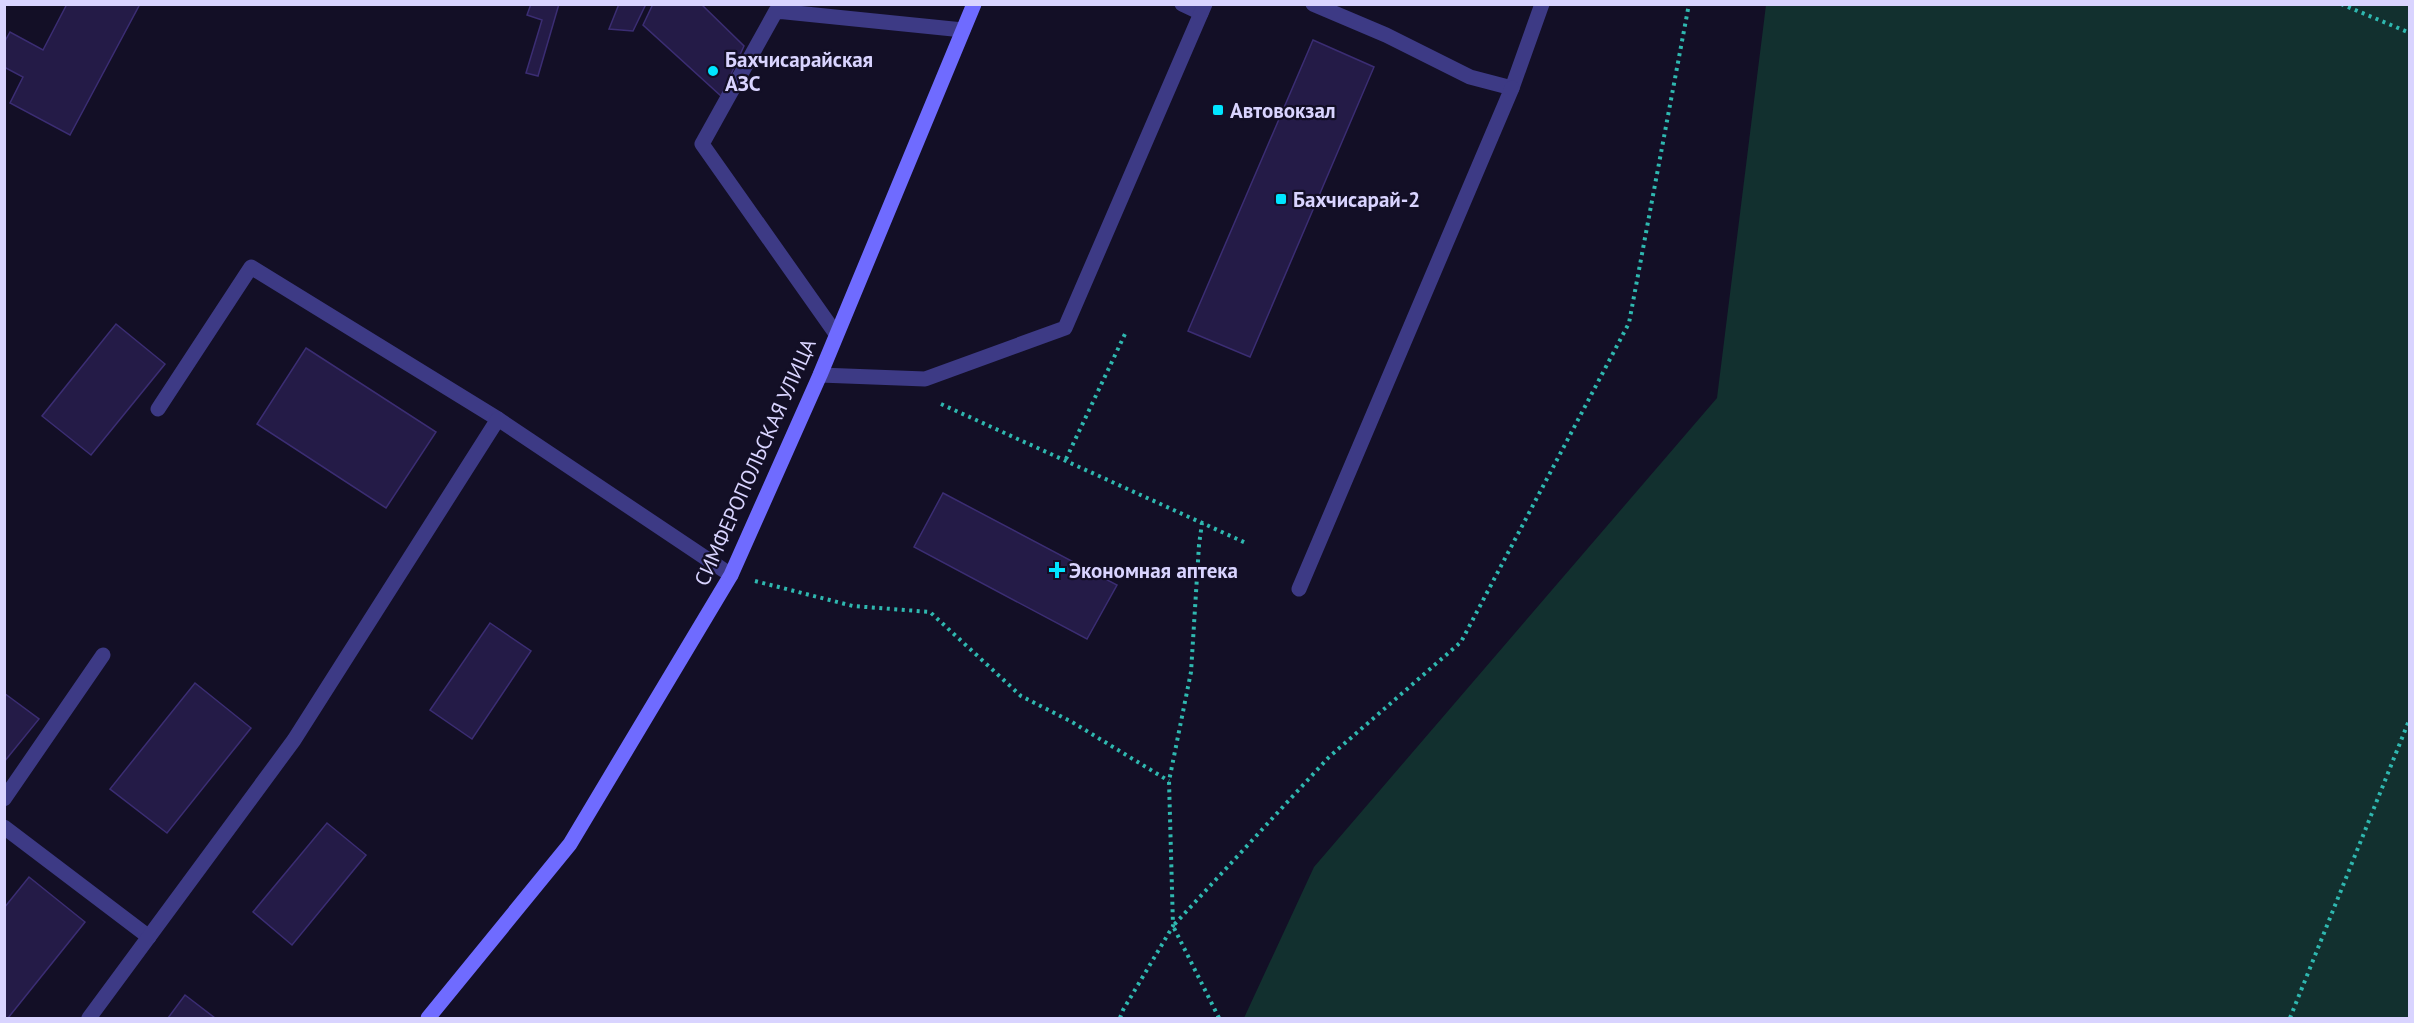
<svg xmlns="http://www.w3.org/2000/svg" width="2414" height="1023" font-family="'PT Sans',sans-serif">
  <rect width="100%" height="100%" fill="#130f26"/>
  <path fill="#12302f" d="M1766,5H2409V1018H1244L1314,867L1717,398Z"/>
  <g fill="#241b47" stroke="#3b2d73" stroke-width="1.5">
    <path d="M67,4H140L70,135L10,103L23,77L4,67V43L10,32L43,50Z"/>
    <path d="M531,4H559L538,76L526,73L542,20L527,15Z"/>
    <path d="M619,4H646L633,31L609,29Z"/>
    <path d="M653,4H701L744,46L721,96L643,25Z"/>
    <path d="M1313,40L1374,67L1250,357L1188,331Z"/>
    <path d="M116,324L165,364L91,455L42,416Z"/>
    <path d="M306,348L436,432L386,508L257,424Z"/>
    <path d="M943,493L1117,585L1087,639L914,547Z"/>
    <path d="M490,623L531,651L472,739L430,710Z"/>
    <path d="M195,683L251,728L167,833L110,789Z"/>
    <path d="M4,693L39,719L4,762Z"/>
    <path d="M327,823L366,855L292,945L253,912Z"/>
    <path d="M29,877L85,922L8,1018H4V908Z"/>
    <path d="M185,995L215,1018H168Z"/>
  </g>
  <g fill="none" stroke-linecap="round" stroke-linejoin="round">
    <g stroke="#2fb8b0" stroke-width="4" stroke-dasharray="3 4.5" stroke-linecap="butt">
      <path d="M2341,4L2410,33"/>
      <path d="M941,404L1246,543"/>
      <path d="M1066,459L1125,334"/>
      <path d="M755,581L853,606L930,612L1021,696L1072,722L1169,781"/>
      <path d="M1120,1018L1123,1010L1173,926L1169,781L1191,672L1199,545L1202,523"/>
      <path d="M1219,1018L1173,926L1329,757L1461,642L1629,323L1689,4"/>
      <path d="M2290,1018L2410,718"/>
    </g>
    <g stroke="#3d3a85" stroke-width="15">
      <path d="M1182,4L1201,13"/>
      <path d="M1313,4L1386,35L1470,77L1512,88L1542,4"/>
      <path d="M836,334L702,144L776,11L963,30"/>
      <path d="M820,375L925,379L1065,328L1205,4"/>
      <path d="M158,409L251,267L498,419"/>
      <path d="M1299,589L1512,88"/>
      <path d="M4,799L103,655"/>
      <path d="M4,827L149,937"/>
      <path d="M89,1018L294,740L498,419L731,575"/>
    </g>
    <path stroke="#6f6bff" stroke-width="15" d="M428,1018L570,844L731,575L820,375L974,4"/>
  </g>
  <g fill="#00e5ff" stroke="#130f26" stroke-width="2">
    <circle cx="713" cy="71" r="6"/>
    <rect x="1212" y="104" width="12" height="12" rx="3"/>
    <rect x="1275" y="193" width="12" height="12" rx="3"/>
    <path d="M1054 561h6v6h6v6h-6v6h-6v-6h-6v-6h6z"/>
  </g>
  <g text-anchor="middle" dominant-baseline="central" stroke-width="4.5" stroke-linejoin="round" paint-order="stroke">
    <g font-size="21" font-weight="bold" fill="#d9d4ff" stroke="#130f26" text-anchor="start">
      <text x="725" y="59">Бахчисарайская<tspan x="725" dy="24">АЗС</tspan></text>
      <text x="1230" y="110">Автовокзал</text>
      <text x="1293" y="199">Бахчисарай-2</text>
      <text x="1069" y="570">Экономная аптека</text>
    </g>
    <g font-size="21" fill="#d9d4ff" stroke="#130f26">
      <text transform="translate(755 462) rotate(-66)">СИМФЕРОПОЛЬСКАЯ УЛИЦА</text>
    </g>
  </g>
  <rect width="2414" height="1023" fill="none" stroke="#d9d4ff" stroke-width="12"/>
</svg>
